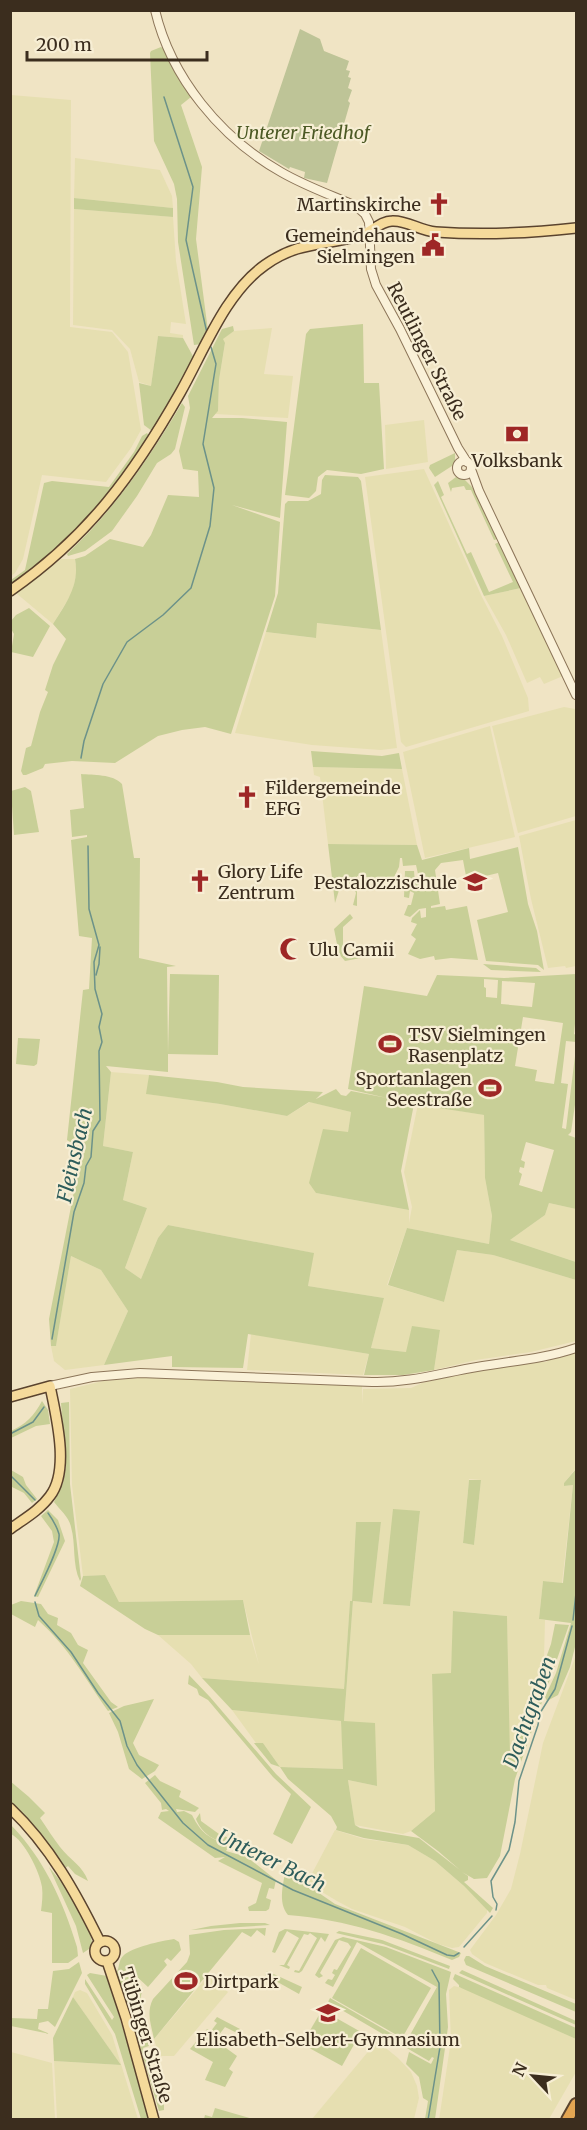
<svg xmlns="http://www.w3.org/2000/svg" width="587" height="2130" font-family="Merriweather,serif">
  <rect width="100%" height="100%" fill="#f0e4c4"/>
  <g fill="#e6dfb1" fill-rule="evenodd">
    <path d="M11,95L71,100L70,327L112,332L128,352L141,430L131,448L106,482L42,475L23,559L15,573L11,576Z"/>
    <path d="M75,158L160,170L172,196L173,208L74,198Z"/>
    <path d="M74,209L173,217L176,261L186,324L171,322L170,333L183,335V338L158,336L151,386L139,382L130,349L112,330L73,325Z"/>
    <path d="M272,328L264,374L293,376L288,418L215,414L218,411L219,380L225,344L222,339L234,331Z"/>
    <path d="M424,420L428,462L386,469L385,425Z"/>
    <path d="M424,469L482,597L502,636L528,698L529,711L406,747L401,742L365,477Z"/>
    <path d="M61,559H75L77,572L72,593L53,624L16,593Z"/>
    <path d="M521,588L563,676L544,684L540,677L527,683L506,635L484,596Z"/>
    <path d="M316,623L381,630L397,748L381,750L312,745L235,733L266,632L315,638Z"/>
    <path d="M564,707L575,709L576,712V816L518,833L492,726Z"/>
    <path d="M490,726L515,837L425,858L403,752Z"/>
    <path d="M313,767L402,769L417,845L328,844L320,777L314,775Z"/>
    <path d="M576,820V966L566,968L565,966L548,968L531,899L519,836Z"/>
    <path d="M111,1072L149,1075L147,1094L220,1104L287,1116L310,1102L351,1112L348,1132L316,1193L409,1210V1223L412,1207L404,1172L418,1104L484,1115L485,1178L492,1216L489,1244L407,1228L387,1285L444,1302L457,1250L493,1255L576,1280V1341L531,1352L476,1360L434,1370L440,1330L406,1352L371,1348L384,1298L308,1286L313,1253L168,1225L158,1238L141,1279L125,1268L147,1208L123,1200L133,1152L103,1146Z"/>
    <path d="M549,1203L576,1209V1262L510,1240L545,1215Z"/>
    <path d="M71,1256L101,1270L128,1311L104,1365L65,1370L54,1361L51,1346H56Z"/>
    <path d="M251,1334L299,1342L369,1354L363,1375L247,1370Z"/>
    <path d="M576,1350V1468L564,1483V1486L573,1485L562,1583L543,1581L539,1619L545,1620L544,1658L524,1719L509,1758L507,1616L454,1611L451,1674L432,1675L435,1811L411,1831L403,1834L355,1825L348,1780L377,1786L344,1721L353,1601L372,1603L381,1522H356L352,1601H350L344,1690L202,1678L191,1664L158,1635H250L259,1665L243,1600L119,1602L105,1575L83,1576L72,1485L70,1389L103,1381L141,1378L209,1377L362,1384V1404L363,1389L411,1388L422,1383L485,1369L533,1362H546L551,1358ZM469,1479L481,1480L474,1545L463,1543ZM420,1512L410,1606L383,1604Z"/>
    <path d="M576,1655V2000L547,1988L546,1985H538L485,1963L472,1954L470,1950L496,1915L511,1889L520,1854L543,1743Z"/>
    <path d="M232,1710L341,1721L344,1769L280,1767L263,1743H256Z"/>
    <path d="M335,1830L364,1839L408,1845L435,1861L464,1886L487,1909V1913L459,1947L452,1948L438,1944L405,1927L352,1909L337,1901L307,1883Z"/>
    <path d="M208,1976L228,1992L174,2056H159L154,2039Z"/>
    <path d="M454,1986L470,1990L576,2039V2072L549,2119L439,2120L451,2040L449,1990Z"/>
    <path d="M80,1990L87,1993L112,2035L138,2119H57L54,2061L121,2065L73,1997L75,1992Z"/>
    <path d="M377,2041L398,2058L411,2072L417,2086L419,2098L414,2119H312Z"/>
    <path d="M11,2052L52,2063L55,2119H11Z"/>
  </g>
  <g fill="#c8cf97" fill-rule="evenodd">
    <path d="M161,47L164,49L191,97L181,105L202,167L196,239L208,331L202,344L194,345L178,242L177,199L174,184L154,141L150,53L151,51Z"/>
    <path d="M74,198L173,208V217L74,209Z"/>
    <path d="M363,324L364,383H379L384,469L361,474L327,470L318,477L316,491L309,498L285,495L306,334L310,329Z"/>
    <path d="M233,326L234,331L223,339L225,343L219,380L218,411L212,418H242L287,422L280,518L232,505L280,522L275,596L231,734L205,727L182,730L158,736L115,763L72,761L45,764L43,768L26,775H23L21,771L26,748L31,746L40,712L48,692L45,690L53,665L66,639L53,624C66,603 80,585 75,559L85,556L110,539L143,547L151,535L168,495L199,497L198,471L183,469L179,451L190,408L188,396L222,329Z"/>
    <path d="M158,336L183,338L194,358L155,430L152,431L144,425L139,383L151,386Z"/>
    <path d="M182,403L185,407L175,449L171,454L157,463L137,496L112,531L85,551L68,556L67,554C115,509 148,460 182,403Z"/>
    <path d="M147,433L150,437L115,488L59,548L11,586V580L25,570L44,483L52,481L109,487L134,452L142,436Z"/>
    <path d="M455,453V464L435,477L429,468L430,465Z"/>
    <path d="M325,475L358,477L361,481L381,630L317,623L316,638L266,632L278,593L285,504L288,501H308L321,494L322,480Z"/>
    <path d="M456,477H462L472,487L480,499L498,539L494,540L471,490H466L464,486L452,488L451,492L448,483Z"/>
    <path d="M438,481L444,495L441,497L467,554L471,552L489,592L513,582L495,544L499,542L521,588L484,596L434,485Z"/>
    <path d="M29,608L50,626L33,657L11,652L14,634L11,629V621L16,615Z"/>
    <path d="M311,751L382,756L399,753L402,769L313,767Z"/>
    <path d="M81,774C93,775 113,774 122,784L134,858H140L139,958L176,966L167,967L168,1053L170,974L219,975L218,1055L168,1054V1072L106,1066L111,1072L103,1146L133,1152L123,1200L147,1208L125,1268L141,1279L158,1238L168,1225L314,1253L308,1286L384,1298L371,1348L406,1352L412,1326L440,1330L434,1370L403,1375H364L369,1354L248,1334L243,1368L172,1367V1356L104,1365L128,1311L101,1270L71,1256L56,1346H51L49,1319L77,1176L76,1171L80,1148L67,1140L83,990L89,989L92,938L79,936L71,840L87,837V835L72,837L70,810L84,808Z"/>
    <path d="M25,787L31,791L39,832L14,835L11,791Z"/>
    <path d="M328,844L417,845L422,860L469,848L470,859L518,847L528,904L537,931L544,970L538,965L486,961L477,920L508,912L498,873L477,878L476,874L466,876L463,860L441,863L435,870L440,904L431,906V908L445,906L446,910L467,906L478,960L451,958L435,960L434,956L420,959L408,954L416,939L411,935L417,924L411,922L412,918L420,910L421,918L426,917V908L419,909L410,917L404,915L408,905H411L414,893L410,891L409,898L404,897L405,871H414L415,883H420L416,865L403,866L402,858H400L399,867L394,877H388L379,891L376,878L357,876V906L353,905L356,893L354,888L340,887L335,903Z"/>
    <path d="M350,914L353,918L343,927V956L368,948L371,956L345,961L339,954L334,929Z"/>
    <path d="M483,964L536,968L541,972L491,970Z"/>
    <path d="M576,974V1014L574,1034L576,1035V1042L566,1041L561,1083L568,1084L562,1128L566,1129L576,1048V1098L571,1132L568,1135L576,1138V1209L549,1203L545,1215L510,1240L576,1262V1280L493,1255L457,1250L444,1302L388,1285L407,1228L489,1244L492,1216L485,1178L484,1115L414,1104L401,1171L409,1210L316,1193L309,1183L323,1129L348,1132L351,1112L309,1102L287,1116L220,1104L146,1094L149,1075L217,1082L243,1087L323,1092L316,1099L336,1089L341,1095L346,1096L351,1091L387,1098L348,1089L364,986L427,996L437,975L504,978ZM484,979L498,980L497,998L486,997V988L484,987ZM502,981L535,983L532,1007L501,1004ZM523,1017L563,1023L554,1084L535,1081L537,1070L515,1066ZM526,1142L554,1150L542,1192L519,1185L522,1174L519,1172L520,1167L524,1168L525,1162L521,1160Z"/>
    <path d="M18,1038L40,1039L37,1064L34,1066L16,1064Z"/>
    <path d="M42,1401L48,1410L50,1424L36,1426L11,1438V1431C26,1424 34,1416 42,1401Z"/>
    <path d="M69,1402L70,1484L81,1579L80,1581C72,1565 76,1544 71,1527C69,1517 60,1510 54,1502L63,1483L66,1468L61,1403Z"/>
    <path d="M576,1469V1643L570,1667L558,1695L547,1701L545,1697L556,1673L571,1623L539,1619L543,1581L563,1583L573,1485L564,1486V1483Z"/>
    <path d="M11,1470L23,1477L26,1485L37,1499L32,1503L24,1493L12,1487Z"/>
    <path d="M469,1480H481L474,1545L463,1543Z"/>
    <path d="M393,1509L420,1511L410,1606L383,1604Z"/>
    <path d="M48,1510L58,1520L65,1541L38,1597L34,1596L54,1542L52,1531L41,1516Z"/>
    <path d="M356,1522H381L372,1603L353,1601L344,1721L375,1723L377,1786L348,1780L355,1825L360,1828L419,1838L460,1870L438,1851L411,1831L435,1811L432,1674L451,1673L453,1611L507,1616L510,1757L551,1644L555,1624L569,1625L515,1779L500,1856L487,1878L474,1879L462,1872L468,1876V1880L464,1882L493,1908L490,1913L464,1886L435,1861L408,1845L364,1838L336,1830L337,1827L331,1816L288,1779L280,1767L271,1764L254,1743H263L280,1767L343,1769L341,1721L232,1710L202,1678L344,1689L350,1601H352Z"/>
    <path d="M105,1575L119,1602L243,1600L250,1635H158L145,1629L80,1586L83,1576Z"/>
    <path d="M21,1601L41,1604L48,1614L58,1618L57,1625L71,1633L78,1645L88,1650L83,1663L111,1702L118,1707L108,1711C84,1677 70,1649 38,1620L35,1627L11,1614V1605Z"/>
    <path d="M189,1675L210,1697L276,1774L311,1807L292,1844L273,1834L291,1794L273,1777L208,1700L199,1695L197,1689L188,1684Z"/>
    <path d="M154,1699L133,1743L139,1755L159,1765L155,1771L142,1779L129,1769L118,1732L109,1713L124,1706Z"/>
    <path d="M155,1775L160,1781L181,1791L179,1797L199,1808L195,1812L176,1809L177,1812L184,1811L192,1815C202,1835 209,1837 229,1846L226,1851L247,1857L276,1880L274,1889L269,1888L266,1898L271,1900L269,1909L266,1911H249L248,1907L256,1903L262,1883L218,1861L225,1857L215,1858L158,1818L161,1812L169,1811L166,1809L162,1810L161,1803L145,1783Z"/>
    <path d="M10,1781L29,1797L45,1813L40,1818C47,1828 53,1838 60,1847C70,1860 83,1866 88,1881L75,1874L68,1866L64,1869L43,1838L11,1803Z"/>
    <path d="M200,1813L201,1821L219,1834L234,1840L232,1842C218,1845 201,1833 196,1819Z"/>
    <path d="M11,1825C44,1859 63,1901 77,1947L78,1956L68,1963H52V1913L41,1911C42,1903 43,1895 42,1887C40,1872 24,1840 11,1834Z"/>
    <path d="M49,1867L62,1883L65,1882L88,1925L92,1942L89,1949L83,1953L76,1926Z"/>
    <path d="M286,1867L319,1893L335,1904L461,1953L459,1957L452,1960C399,1938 346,1919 288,1915C277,1902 284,1882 286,1867Z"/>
    <path d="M240,1923H265L270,1925L191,1930L211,1926Z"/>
    <path d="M266,1928L265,1936L257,1930L251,1937L242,1932L154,2039C151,2024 146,2013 153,1999L187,1962L190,1954L189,1935L224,1930Z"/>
    <path d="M285,1929L329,1934L325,1942L321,1937L302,1971L299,1973L294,1972L295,1970L299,1971L317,1938L310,1933L308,1935L304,1934L287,1965L290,1967L289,1969L279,1965H284L299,1938L287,1931L275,1953L272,1952L279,1932Z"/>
    <path d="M339,1931L382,1940L450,1966L449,1969L383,1944L336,1933Z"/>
    <path d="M343,1937L386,1947L451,1972L446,1994L448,2027L435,2119H425L428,2101L423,2098L419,2077L406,2064L409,2052L431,2064L434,2058L432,2057L429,2061L328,2002L330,1998L406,2042L437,1987L357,1942L333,1987L325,1983L328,1979L332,1980L335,1975L332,1973L334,1969L337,1970L351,1947L348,1943L339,1940L320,1973L323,1976L319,1978L315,1975L335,1940Z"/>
    <path d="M174,1939L179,1942L181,1950L171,1961L167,1958L164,1961L167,1965L148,1987L135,1975L134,1977L143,1989C135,2012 142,2022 149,2046L143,2048L158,2094L164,2105V2110L159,2111L131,2015L116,1973C120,1968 118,1961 123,1956C132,1947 161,1941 174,1939Z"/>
    <path d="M361,1948L431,1988L402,2038L332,1998Z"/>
    <path d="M466,1956H469L485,1966L576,2004V2012L466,1965L464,1960Z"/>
    <path d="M79,1962L82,1973L55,2027L48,2021L39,2023L38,2029L50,2034L11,2026V2018L37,2019L38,2009H48L53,1971L69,1969Z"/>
    <path d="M462,1970L576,2021V2025L459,1973Z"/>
    <path d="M267,1971L302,1987L299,1994L265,1975Z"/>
    <path d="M90,1973L107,1976L150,2119H141L115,2034L85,1984V1979L112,2020L114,2017L87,1975Z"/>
    <path d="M455,1974L576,2028V2039L459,1987V1985L453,1979Z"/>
    <path d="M73,1997L121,2065L54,2061L53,2038Z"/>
    <path d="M322,2010L361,2032L342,2066L302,2044Z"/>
    <path d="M217,2017L240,2029L237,2033L225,2027L215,2040L237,2056L229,2069L233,2072L225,2087L205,2080L213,2062L190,2049L207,2029L211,2031L217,2023L214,2021Z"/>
    <path d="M215,2108L253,2119H196V2118L204,2119L205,2115L212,2117Z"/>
  </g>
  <path fill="#bec497" d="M300,29L320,39L324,51L349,61L346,70L350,71L348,77L351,78L348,88L352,90L348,101L350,103L327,183L304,178L305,172L290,167L289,169L259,151Z"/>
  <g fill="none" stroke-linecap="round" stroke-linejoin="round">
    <g stroke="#6c9289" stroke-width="1.5">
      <path d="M164,97L193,187L186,240L207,333"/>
      <path d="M81,758L84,741L103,684L127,642L163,615L191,588L210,526L214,488L203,444L216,364L211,347"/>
      <path d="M96,975L99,964L100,947"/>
      <path d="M52,1339L74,1212L84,1183L86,1166L91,1157L93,1131L100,1120L99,1051L102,1042L99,1027L102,1014L95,989L94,962L99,945L89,909L88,846"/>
      <path d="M10,1434L33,1422L44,1407"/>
      <path d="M10,1475L35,1500"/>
      <path d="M35,1596C41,1583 61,1546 59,1534C57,1527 53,1520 48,1513"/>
      <path d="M35,1602L39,1616L71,1652L98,1693L120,1721L127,1746L137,1765L183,1823L208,1845L293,1890L402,1934L447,1955L454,1956L459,1953"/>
      <path d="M573,1620L576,1593"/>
      <path d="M496,1910L497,1904L493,1897L491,1881L509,1850L515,1822L519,1781L538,1725L540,1713L555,1689L572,1626"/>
      <path d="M464,1947L492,1916"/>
      <path d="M428,2120L440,2047L439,1983L432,1970"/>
    </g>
    <g stroke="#8c7559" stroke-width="10">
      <g id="minor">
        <path d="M155,10C171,78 221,138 281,172C305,186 331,195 356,206L365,214L369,222L371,269L376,285L400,329L458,448L467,462"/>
        <circle cx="464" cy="468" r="7"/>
        <path d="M471,469L479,491L576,695"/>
        <path d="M50,1386L92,1377L140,1373L372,1382C409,1383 441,1373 477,1367C510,1361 544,1359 576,1348"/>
      </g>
    </g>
    <g stroke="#5a432e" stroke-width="12">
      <g id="major">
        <path d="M10,591C88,537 134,474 180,393C204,351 225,293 265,265C299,241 323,246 359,236C371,233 380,221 392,221C407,220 420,231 436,232C480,235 532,233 576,228"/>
        <path d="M10,1397L50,1386C56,1416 70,1470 50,1496C40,1510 24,1519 10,1529"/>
        <path d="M10,1808C50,1846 76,1893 100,1942"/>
        <circle cx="105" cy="1951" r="10"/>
        <path d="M107,1961L126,2018L154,2120"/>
      </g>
    </g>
    <g stroke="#5a432e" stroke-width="14">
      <path id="highway" d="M567,2120L576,2104"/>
    </g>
    <use href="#minor" stroke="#faf1d8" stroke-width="8"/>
    <use href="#major" stroke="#f5da9b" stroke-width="9"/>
    <use href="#highway" stroke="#e3a552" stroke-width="10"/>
  </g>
  <defs>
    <g id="church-bare" transform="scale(1.8)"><path d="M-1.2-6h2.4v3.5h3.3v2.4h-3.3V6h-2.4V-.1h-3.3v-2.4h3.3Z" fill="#9e2726" stroke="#f7eed4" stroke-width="2.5" paint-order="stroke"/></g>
    <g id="civic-bare" transform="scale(1.8)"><path d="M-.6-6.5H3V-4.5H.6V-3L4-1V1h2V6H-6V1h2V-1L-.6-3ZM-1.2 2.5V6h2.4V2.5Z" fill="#9e2726" stroke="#f7eed4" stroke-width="2.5" paint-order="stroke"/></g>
    <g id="bank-bare" transform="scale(1.8)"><path d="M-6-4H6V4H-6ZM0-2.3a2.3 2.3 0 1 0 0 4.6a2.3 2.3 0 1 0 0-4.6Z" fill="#9e2726" stroke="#f7eed4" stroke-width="2.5" paint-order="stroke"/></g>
    <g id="school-bare" transform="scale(1.8)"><path d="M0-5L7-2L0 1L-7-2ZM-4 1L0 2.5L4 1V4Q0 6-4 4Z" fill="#9e2726" stroke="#f7eed4" stroke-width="2.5" paint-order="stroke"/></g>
    <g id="mosque-bare" transform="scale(1.8)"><path d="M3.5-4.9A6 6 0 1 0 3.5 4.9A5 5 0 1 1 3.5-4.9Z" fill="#9e2726" stroke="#f7eed4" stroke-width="2.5" paint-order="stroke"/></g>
    <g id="stadium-bare" transform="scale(1.8)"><path d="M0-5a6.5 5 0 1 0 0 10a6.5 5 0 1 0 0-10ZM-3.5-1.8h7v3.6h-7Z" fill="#9e2726" stroke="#f7eed4" stroke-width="2.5" paint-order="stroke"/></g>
  </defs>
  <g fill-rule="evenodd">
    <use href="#church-bare" x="439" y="204"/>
    <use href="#civic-bare" x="433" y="245"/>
    <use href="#bank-bare" x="517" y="434"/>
    <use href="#church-bare" x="247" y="797"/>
    <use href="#church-bare" x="200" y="881"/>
    <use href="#school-bare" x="475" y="882"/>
    <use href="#mosque-bare" x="291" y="949"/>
    <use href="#stadium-bare" x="390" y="1044"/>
    <use href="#stadium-bare" x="490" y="1088"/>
    <use href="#stadium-bare" x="186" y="1981"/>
    <use href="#school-bare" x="328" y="2013"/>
  </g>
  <g text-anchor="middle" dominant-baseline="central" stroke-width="4.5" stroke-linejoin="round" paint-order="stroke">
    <g font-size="18" font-style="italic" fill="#4b5924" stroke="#f7eed4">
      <text x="303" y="132">Unterer Friedhof</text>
    </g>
    <g font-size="18" fill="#3b2d1e" stroke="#f7eed4" text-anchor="start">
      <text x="421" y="204" text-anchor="end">Martinskirche</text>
      <text x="415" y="235" text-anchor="end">Gemeindehaus<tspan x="415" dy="21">Sielmingen</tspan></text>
      <text x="517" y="460" text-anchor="middle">Volksbank</text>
      <text x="265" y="787">Fildergemeinde<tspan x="265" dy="21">EFG</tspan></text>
      <text x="218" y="871">Glory Life<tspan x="218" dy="21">Zentrum</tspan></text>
      <text x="457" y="882" text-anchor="end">Pestalozzischule</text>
      <text x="309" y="949">Ulu Camii</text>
      <text x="408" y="1034">TSV Sielmingen<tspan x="408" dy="21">Rasenplatz</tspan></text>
      <text x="472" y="1078" text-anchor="end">Sportanlagen<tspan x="472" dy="21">Seestraße</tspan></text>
      <text x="204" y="1981">Dirtpark</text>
      <text x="328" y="2039" text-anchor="middle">Elisabeth-Selbert-Gymnasium</text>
    </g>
    <g font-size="18" fill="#3b2d1e" stroke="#f7eed4">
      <text transform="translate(427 351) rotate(63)">Reutlinger Straße</text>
      <text transform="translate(146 2035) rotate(73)">Tübinger Straße</text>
    </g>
    <g font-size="20" font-style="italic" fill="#2d5c5a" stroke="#f7eed4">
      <text transform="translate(74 1155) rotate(-77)">Fleinsbach</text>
      <text transform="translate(529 1712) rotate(-70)">Dachtgraben</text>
      <text transform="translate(272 1860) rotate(26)">Unterer Bach</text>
    </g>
  </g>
  <rect width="587" height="2130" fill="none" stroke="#3b2d1e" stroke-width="24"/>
  <g transform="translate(533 2076) rotate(296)" stroke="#f7eed4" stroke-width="4.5" paint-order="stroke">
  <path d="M0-4.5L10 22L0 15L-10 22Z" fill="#3b2d1e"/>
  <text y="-9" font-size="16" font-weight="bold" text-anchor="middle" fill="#3b2d1e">N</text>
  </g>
  <path d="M27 51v9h180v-9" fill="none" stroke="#3b2d1e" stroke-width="3"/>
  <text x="36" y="51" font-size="18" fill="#3b2d1e" stroke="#f7eed4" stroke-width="4.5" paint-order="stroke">200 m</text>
</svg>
